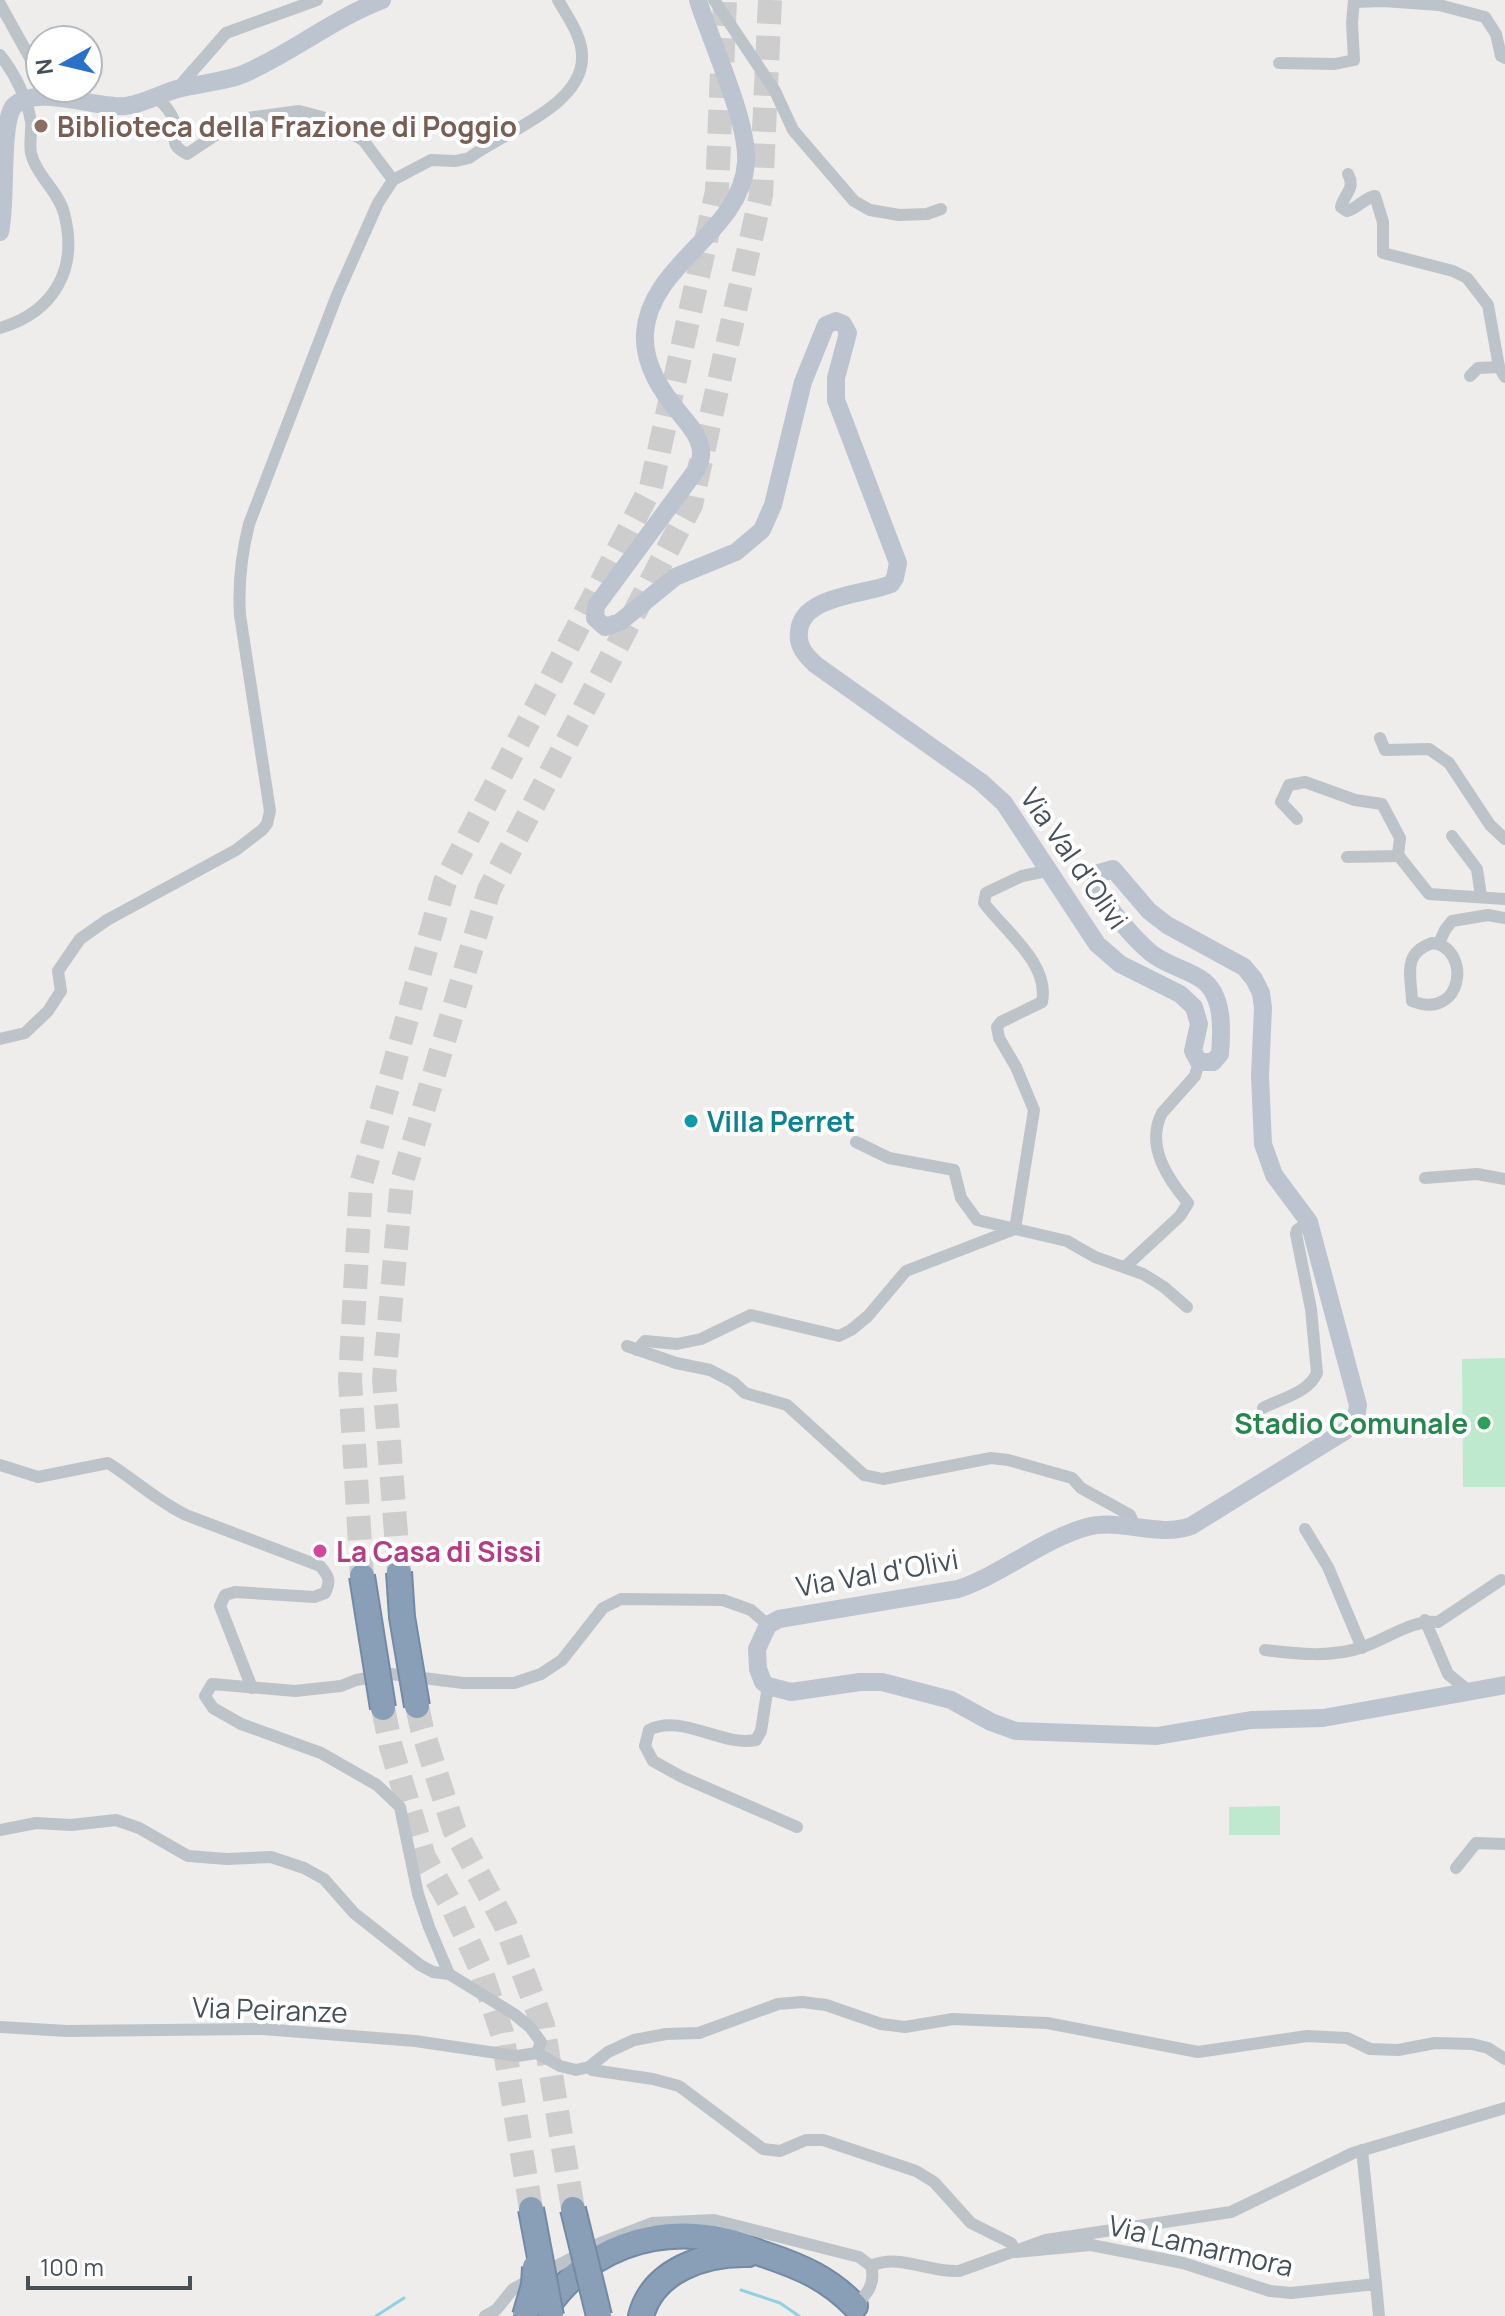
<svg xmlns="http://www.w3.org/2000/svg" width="1505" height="2316" font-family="Manrope,sans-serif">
  <rect width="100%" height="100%" fill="#efecec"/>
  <g fill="#bee9cf">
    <path d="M1505,1358V1487H1463L1462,1359Z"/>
    <path d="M1280,1806V1835H1229V1807Z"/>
  </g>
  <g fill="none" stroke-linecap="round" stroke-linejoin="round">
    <g stroke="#90d1e2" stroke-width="3">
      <path d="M741,2290L780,2303L799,2316"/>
      <path d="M376,2316L404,2298"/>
    </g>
    <g stroke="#cdcdce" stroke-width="24" stroke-dasharray="24 12" stroke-linecap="butt">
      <path d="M399,1572L384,1379L402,1181L489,890L691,505L761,195L770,0"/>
      <path d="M362,1576L350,1379L361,1184L445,882L651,487L717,191L725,0"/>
      <path d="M417,1706L422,1729L454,1829L505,1924L543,2025L573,2209"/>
      <path d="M383,1708L391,1747L424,1857L454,1910L480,1967L502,2033L531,2209"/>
    </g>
    <g stroke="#748aa2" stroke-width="28">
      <g id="highway">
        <path d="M541,2316C583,2249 655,2222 732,2242C744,2245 755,2252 766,2255C802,2267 829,2279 855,2306"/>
        <path d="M641,2316C653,2270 705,2253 748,2254"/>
      </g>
    </g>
    <g stroke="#bcc4ca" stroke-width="12">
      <path d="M714,0L775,91L793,130L854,201L870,210L899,215L927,214L941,209"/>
      <path d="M1354,2L1383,1L1439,5L1485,17L1496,34L1501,56L1505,58"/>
      <path d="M0,4L40,76"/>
      <path d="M0,55C14,72 28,100 31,122C32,132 29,143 31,153C36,175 59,192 64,213C79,269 54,312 0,328"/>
      <path d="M1279,63L1335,64L1354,60L1352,23L1354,0"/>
      <path d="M176,90L226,33L317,0"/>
      <path d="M156,97C164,104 174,114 175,126C176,142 170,145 187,154L240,119L299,111L322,117L363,140L393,180"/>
      <path d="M1348,174C1356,189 1344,194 1341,207L1347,211C1358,208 1364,198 1375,196L1383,222V253L1453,271L1467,278L1488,305L1499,367L1505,377"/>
      <path d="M1470,376L1478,368L1499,367"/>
      <path d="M1380,738L1385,750L1429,749L1449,763L1490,825L1505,839"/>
      <path d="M1297,819L1281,802L1289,785L1305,782L1355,800L1382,804L1400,838L1398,855L1429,894L1505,899"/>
      <path d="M1452,836L1477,869L1481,896"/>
      <path d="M1347,857L1399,856"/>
      <path d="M1432,943C1472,947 1464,1022 1412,1001C1411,974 1402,954 1432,943Z"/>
      <path d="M1439,943L1445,930L1452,921L1488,915L1505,918"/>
      <path d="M0,1039L25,1033L48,1011L61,991L58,971L80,939L107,920L236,850L262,830L267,824L270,811L240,615C238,583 241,556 249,524L337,295L378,203L393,180L431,160L456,161L469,158C502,133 582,106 582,58C583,38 568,17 558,0"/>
      <path d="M856,1142L889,1158L954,1170L961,1198L977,1220L1067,1241L1095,1257L1143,1274L1164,1287L1187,1307"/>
      <path d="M1425,1178L1477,1174L1505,1179"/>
      <path d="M1015,1229L1034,1110L1016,1067L999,1038L997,1027L1001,1022L1042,1002C1050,964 1005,931 984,903L986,893L1022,876L1047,871"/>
      <path d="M1126,1266L1180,1216L1188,1203C1168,1179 1145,1146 1162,1113L1195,1076L1199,1062"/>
      <path d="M627,1346L676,1363L710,1370L733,1382L745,1393L787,1405L864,1475L883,1479L991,1458L1008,1460L1072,1478L1081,1488L1130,1515L1135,1527"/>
      <path d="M637,1350L645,1341L677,1344L701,1339L751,1315L839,1336L851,1330L868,1316L906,1271L1015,1229"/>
      <path d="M1263,1408C1282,1398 1308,1393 1317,1373L1311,1309L1296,1234L1297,1230L1309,1222"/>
      <path d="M0,1465L38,1477L108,1463C135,1480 157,1501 186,1515L320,1566C329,1576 331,1581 325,1593L314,1597L235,1592L225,1595L220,1606L252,1688"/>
      <path d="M1305,1529L1328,1567L1362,1648"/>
      <path d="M1425,1620L1448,1674L1465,1688V1693"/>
      <path d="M1265,1650C1297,1654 1332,1658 1363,1647C1387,1639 1413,1619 1438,1622L1501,1580"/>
      <path d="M768,1686L761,1731L756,1740C722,1747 681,1713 649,1730L645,1746L653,1761L682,1777L797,1827"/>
      <path d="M0,1830L36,1823L71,1825L116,1820L139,1828L188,1856L227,1859L271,1857L304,1868L324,1879L354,1913L420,1965L433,1972L449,1974"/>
      <path d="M1456,1868L1476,1843L1505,1844"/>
      <path d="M0,2027L67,2031L263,2029L415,2041L517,2056L537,2053"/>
      <path d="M537,2053L541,2042L530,2027L514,2014L449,1974L429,1927L418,1894L400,1807L377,1785L321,1753L241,1724L213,1708L205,1696L212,1684L295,1691L341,1686L356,1680L391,1674L463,1683H514L541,1674L562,1660L603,1608L621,1599L723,1600L751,1610L768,1625"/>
      <path d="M537,2053L560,2066L576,2070L589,2067L608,2052L634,2040L666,2034L699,2033L778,2004L802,2002L826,2005L881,2024L905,2027L953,2019L1047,2023L1198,2052L1307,2036L1347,2038L1370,2049L1398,2050L1435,2043L1472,2044L1488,2048L1505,2059"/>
      <path d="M589,2067L592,2070L653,2079L679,2086L763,2149L780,2151L806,2140H823L916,2171L934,2182L971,2223L1011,2243L1016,2252L1091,2245L1183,2263L1270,2291L1291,2293L1376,2284L1379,2316"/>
      <path d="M1362,2150L1376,2284"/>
      <path d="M871,2266C899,2253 930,2273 959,2271L1046,2240L1231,2212L1353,2153L1505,2108"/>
      <path d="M485,2316L496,2310L513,2289L600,2243L652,2223L714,2220L859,2257L871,2266C876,2284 867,2294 855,2306"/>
    </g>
    <g stroke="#bcc5cf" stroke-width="18">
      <path d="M698,0C711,42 749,123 746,163C741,233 650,263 645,333C643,365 662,392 681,415C688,424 698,434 700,446C703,454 700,462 697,469L596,606L595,618L605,627L620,622L675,577L736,552L762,530L773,505L803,382L826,325L836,321L843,324L848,333L836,378V400L898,563L895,578L891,584C865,595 801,595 799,632C797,646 806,656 816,665L981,782L1004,803L1097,944L1120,964L1180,994L1194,1007L1199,1024L1193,1051L1199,1062H1213L1220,1054C1222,1030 1224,994 1201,979C1186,969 1166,965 1151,953C1131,936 1113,913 1098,892L1095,884L1099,873L1113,869L1149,911L1167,925L1244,967L1254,979L1261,993L1263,1008L1260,1076L1263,1144L1274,1175L1309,1222L1358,1405L1356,1419L1345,1431L1191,1526C1158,1538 1121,1518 1087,1527C1041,1540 1003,1574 958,1589L779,1619L768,1625L757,1649L758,1669L763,1682L768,1686L791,1692L860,1682H882L951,1700L991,1722L1016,1731L1157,1736L1251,1720L1323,1718L1505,1685"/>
      <path d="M0,232C7,203 0,127 13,107C34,83 96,109 125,106C144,104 160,94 177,89C200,83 227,82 248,72C294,51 335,18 382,0"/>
    </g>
    <use href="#highway" stroke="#899fb7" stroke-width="24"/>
    <g stroke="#748aa2" stroke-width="28" stroke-linecap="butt">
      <g id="highway-bridge">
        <path d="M399,1572L402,1617L417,1706"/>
        <path d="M362,1576L383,1708"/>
        <path d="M531,2209L551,2316"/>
        <path d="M573,2209L599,2316"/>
        <path d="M525,2316L534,2285L535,2267"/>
      </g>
    </g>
    <use href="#highway-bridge" stroke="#899fb7" stroke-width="24"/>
  </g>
  <circle fill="#8d6e63" stroke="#fff" stroke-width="3" cx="41" cy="126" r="8"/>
  <circle fill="#0f9aa8" stroke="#fff" stroke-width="3" cx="691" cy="1121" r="8"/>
  <circle fill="#2e9e5b" stroke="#fff" stroke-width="3" cx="1484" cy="1423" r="8"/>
  <circle fill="#d1479c" stroke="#fff" stroke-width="3" cx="320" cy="1551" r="8"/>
  <g text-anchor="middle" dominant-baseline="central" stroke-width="8" stroke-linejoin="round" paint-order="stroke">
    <g font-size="28" font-weight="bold" fill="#785e54" stroke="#fff" text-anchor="start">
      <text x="57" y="126">Biblioteca della Frazione di Poggio</text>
    </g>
    <g font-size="28" fill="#475058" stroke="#fff">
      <text transform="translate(1075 858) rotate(55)">Via Val d'Olivi</text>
      <text transform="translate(877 1572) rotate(-10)">Via Val d'Olivi</text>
      <text transform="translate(270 2009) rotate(2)">Via Peiranze</text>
      <text transform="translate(1201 2245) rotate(13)">Via Lamarmora</text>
    </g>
    <g font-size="28" font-weight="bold" fill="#0d838f" stroke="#fff" text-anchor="start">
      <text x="707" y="1121">Villa Perret</text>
    </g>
    <g font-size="28" font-weight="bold" fill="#27864d" stroke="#fff" text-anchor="end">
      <text x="1468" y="1423">Stadio Comunale</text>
    </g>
    <g font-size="28" font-weight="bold" fill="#b23c85" stroke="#fff" text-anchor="start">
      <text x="336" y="1551">La Casa di Sissi</text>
    </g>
  </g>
  <g transform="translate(64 64) rotate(262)"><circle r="38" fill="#ffffff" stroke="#b5b9bc" stroke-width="2"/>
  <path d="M0-6L14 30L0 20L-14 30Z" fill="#2b71ca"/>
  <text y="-12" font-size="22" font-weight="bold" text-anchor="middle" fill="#475058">N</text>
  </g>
  <path d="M28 2276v12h162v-12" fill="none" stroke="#475058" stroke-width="4"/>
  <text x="40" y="2276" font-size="24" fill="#475058" stroke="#ffffff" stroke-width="6" paint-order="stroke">100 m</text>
</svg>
